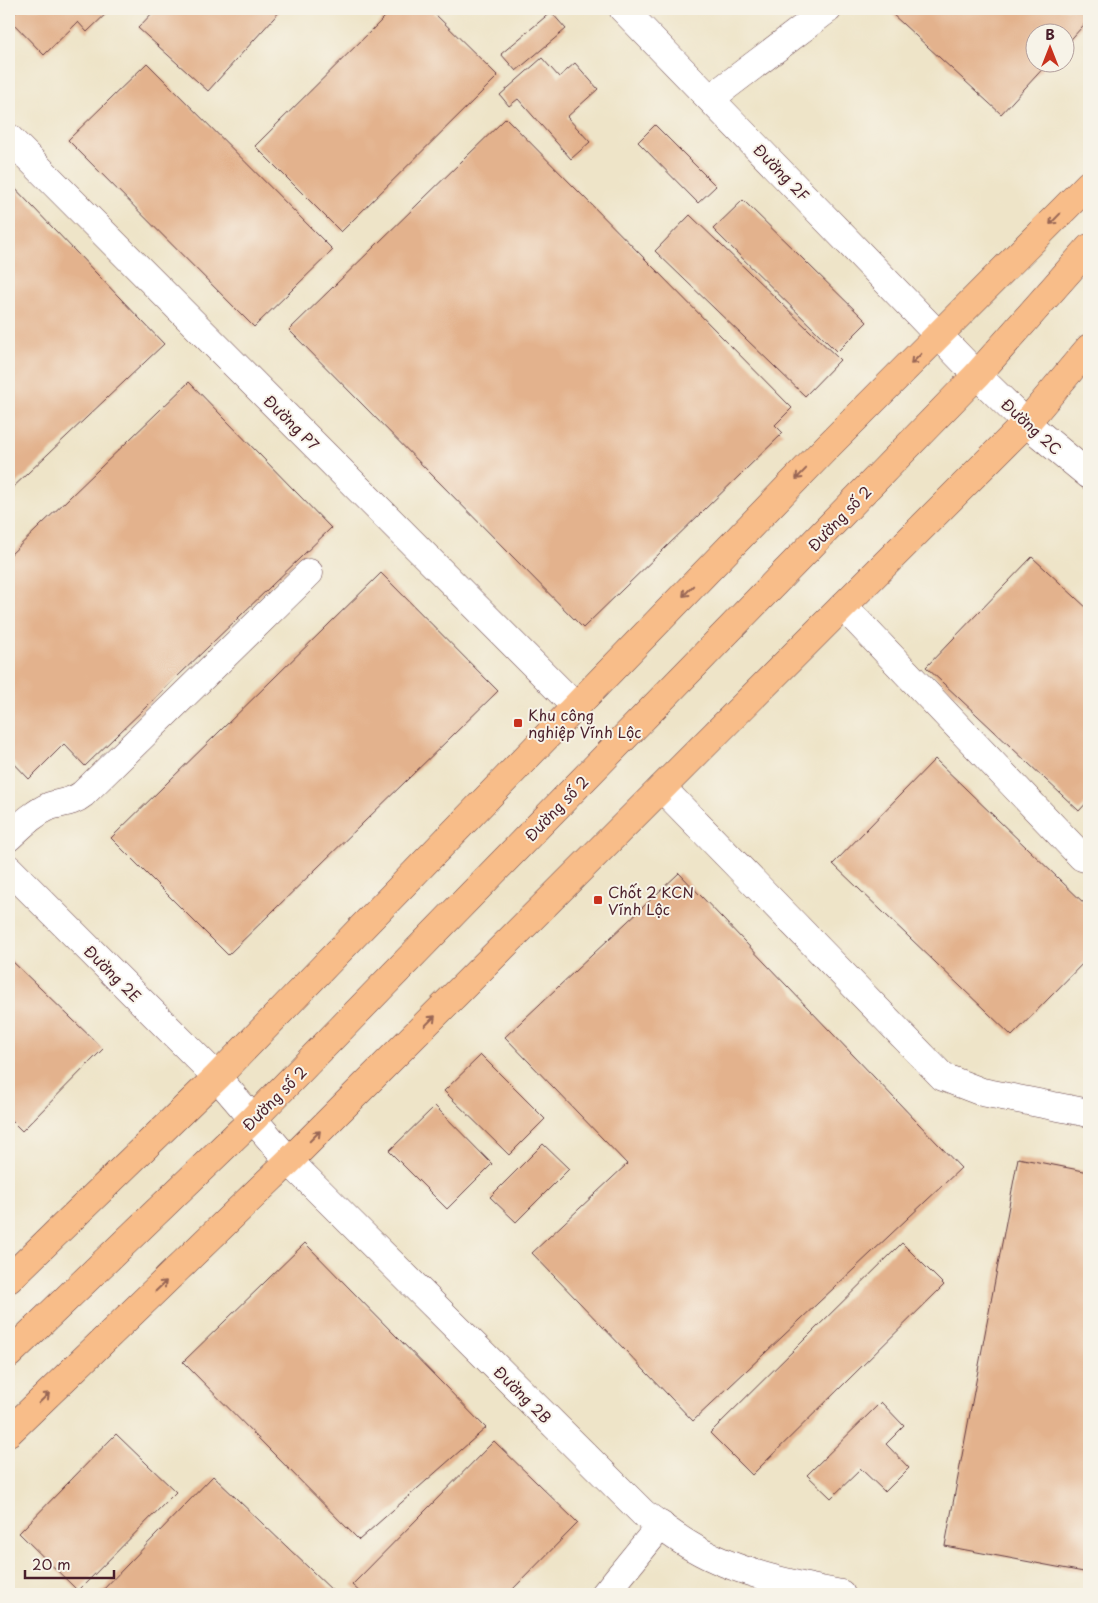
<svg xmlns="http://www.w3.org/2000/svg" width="1098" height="1603" font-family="'Playpen Sans',sans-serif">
  <rect width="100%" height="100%" fill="#f7f3e8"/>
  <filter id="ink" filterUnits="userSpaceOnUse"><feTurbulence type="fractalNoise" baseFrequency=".02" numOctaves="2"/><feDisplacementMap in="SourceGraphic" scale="10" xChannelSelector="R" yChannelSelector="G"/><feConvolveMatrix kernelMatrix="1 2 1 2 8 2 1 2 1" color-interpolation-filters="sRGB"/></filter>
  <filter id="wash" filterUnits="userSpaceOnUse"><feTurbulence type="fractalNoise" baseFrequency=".0096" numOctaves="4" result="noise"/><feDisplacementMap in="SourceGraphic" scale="20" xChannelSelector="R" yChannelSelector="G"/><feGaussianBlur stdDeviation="1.12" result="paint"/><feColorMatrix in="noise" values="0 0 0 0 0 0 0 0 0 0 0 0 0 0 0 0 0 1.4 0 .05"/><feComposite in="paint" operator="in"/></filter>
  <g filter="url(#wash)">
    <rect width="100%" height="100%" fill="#eee4c8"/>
    <g id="blocks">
      <g fill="#e3b28d">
        <path d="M19,9H111L87,32L78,22L44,55L9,19Z"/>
        <path d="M156,9H282L208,91L138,28Z"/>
        <path d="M393,9H430L498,76L341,232L255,146Z"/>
        <path d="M895,9H1089V19L1066,45V32H1036V62H1049L1001,114L891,13Z"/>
        <path d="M551,12L566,29L516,71L501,54Z"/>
        <path d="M542,58L559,77L575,63L598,89L567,117L590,142L571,159L518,99L509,106L500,95Z"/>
        <path d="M147,63L333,250L254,327L68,140Z"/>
        <path d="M506,118L792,408L775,425L783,433L583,628L289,330Z"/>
        <path d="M655,125L716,186L698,203L638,142Z"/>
        <path d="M9,182L164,344L9,491Z"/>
        <path d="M743,200L867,322L837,352L713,229Z"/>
        <path d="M690,215L840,360L805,396L655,251Z"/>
        <path d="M189,382L331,528L85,766L64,744L29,779L9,758V556Z"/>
        <path d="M1032,557L1089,610V800L1079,811L926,667Z"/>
        <path d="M381,573L498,691L228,955L111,838Z"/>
        <path d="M935,759L1089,908V957L1012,1036L833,864Z"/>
        <path d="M679,873L961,1168L693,1421L532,1253L627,1164L505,1037Z"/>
        <path d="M9,958L103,1049L22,1131L9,1118Z"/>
        <path d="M481,1055L545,1119L509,1155L444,1091Z"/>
        <path d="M435,1106L492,1164L447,1209L389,1151Z"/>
        <path d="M543,1144L569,1169L516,1222L490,1197Z"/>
        <path d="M1018,1158L1089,1172V1573L945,1546Z"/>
        <path d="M305,1243L486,1428L359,1540L183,1362Z"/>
        <path d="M902,1243L944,1285L752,1475L710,1433Z"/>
        <path d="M881,1402L904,1426L886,1444L909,1468L885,1492L861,1469L831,1498L807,1475Z"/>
        <path d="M116,1434L176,1492L78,1591L19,1533Z"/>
        <path d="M494,1441L578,1523L508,1594H362L352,1585Z"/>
        <path d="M213,1476L336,1594H99Z"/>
      </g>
    </g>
  </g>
  <g filter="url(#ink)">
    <use href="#blocks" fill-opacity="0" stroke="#633d43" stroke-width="1"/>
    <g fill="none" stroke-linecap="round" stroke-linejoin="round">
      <g stroke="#633d43" stroke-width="29">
        <g id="minor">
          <path d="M623,9L977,375L1026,423L1089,475"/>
          <path d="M711,98L828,9"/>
          <path d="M9,138L576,707"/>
          <path d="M843,606L1082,857L1089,859"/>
          <path d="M662,788L943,1077L982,1092L1089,1113"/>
          <path d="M9,837C22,825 34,813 50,806C62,802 72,803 83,794L309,573"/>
          <path d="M9,869L217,1077L289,1161L643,1513C660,1525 676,1538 694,1548C735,1572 794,1585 841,1594"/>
          <path d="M605,1594L661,1525"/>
        </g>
      </g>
      <g stroke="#633d43" stroke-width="29">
        <g id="major">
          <path d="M9,1279L217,1077L828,446L1089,184"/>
          <path d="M9,1354L253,1119L977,375L1089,248"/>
          <path d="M9,1432L289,1161L1026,423L1089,348"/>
        </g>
      </g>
      <use href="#minor" stroke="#fff" stroke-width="28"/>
      <use href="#major" stroke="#f8bd89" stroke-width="28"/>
    </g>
    <defs><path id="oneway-shaft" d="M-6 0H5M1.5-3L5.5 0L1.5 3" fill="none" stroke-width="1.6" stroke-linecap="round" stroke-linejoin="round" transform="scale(1.25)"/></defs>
    <g stroke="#986655">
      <use href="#oneway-shaft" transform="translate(1055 219) rotate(134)"/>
      <use href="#oneway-shaft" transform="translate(916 359) rotate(135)"/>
      <use href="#oneway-shaft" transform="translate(801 474) rotate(134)"/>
      <use href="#oneway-shaft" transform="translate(688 591) rotate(134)"/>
      <use href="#oneway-shaft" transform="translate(430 1021) rotate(-45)"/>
      <use href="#oneway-shaft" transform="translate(315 1136) rotate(-45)"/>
      <use href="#oneway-shaft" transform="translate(161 1286) rotate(-44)"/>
      <use href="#oneway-shaft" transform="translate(44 1398) rotate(-44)"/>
    </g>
  </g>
  <g fill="#c8321e" stroke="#f7f3e8" stroke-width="2">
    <rect x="513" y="718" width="10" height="10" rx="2.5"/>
    <rect x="593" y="895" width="10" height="10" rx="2.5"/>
  </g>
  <g text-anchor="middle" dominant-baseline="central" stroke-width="4" stroke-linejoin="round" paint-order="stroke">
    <g font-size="15" fill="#4a1f2b" stroke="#f7f3e8">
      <text transform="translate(782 172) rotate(46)">Đường 2F</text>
      <text transform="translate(292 422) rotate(45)">Đường P7</text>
      <text transform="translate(1032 426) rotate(42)">Đường 2C</text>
      <text transform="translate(839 518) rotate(-46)">Đường số 2</text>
      <text transform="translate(556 808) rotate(-46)">Đường số 2</text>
      <text transform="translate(113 973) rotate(45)">Đường 2E</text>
      <text transform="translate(274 1098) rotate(-45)">Đường số 2</text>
      <text transform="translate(523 1394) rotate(45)">Đường 2B</text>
    </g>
    <g font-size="15" fill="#4a1f2b" stroke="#f7f3e8" text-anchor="start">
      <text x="528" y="714">Khu công<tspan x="528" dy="17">nghiệp Vĩnh Lộc</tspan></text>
      <text x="608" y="891">Chốt 2 KCN<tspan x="608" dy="17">Vĩnh Lộc</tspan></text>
    </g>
  </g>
  <rect width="1098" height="1603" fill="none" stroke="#f7f3e8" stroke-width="30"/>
  <g transform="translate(1050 48)"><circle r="24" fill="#f7f3e8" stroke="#b29e9c"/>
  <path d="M0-4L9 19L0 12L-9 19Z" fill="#c8321e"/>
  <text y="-8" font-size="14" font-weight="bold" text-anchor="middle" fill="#4a1f2b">B</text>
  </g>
  <path d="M25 1570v8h89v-8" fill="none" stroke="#4a1f2b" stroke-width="2.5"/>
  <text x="32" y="1570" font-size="15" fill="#4a1f2b" stroke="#f7f3e8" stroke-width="4" paint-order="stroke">20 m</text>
</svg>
